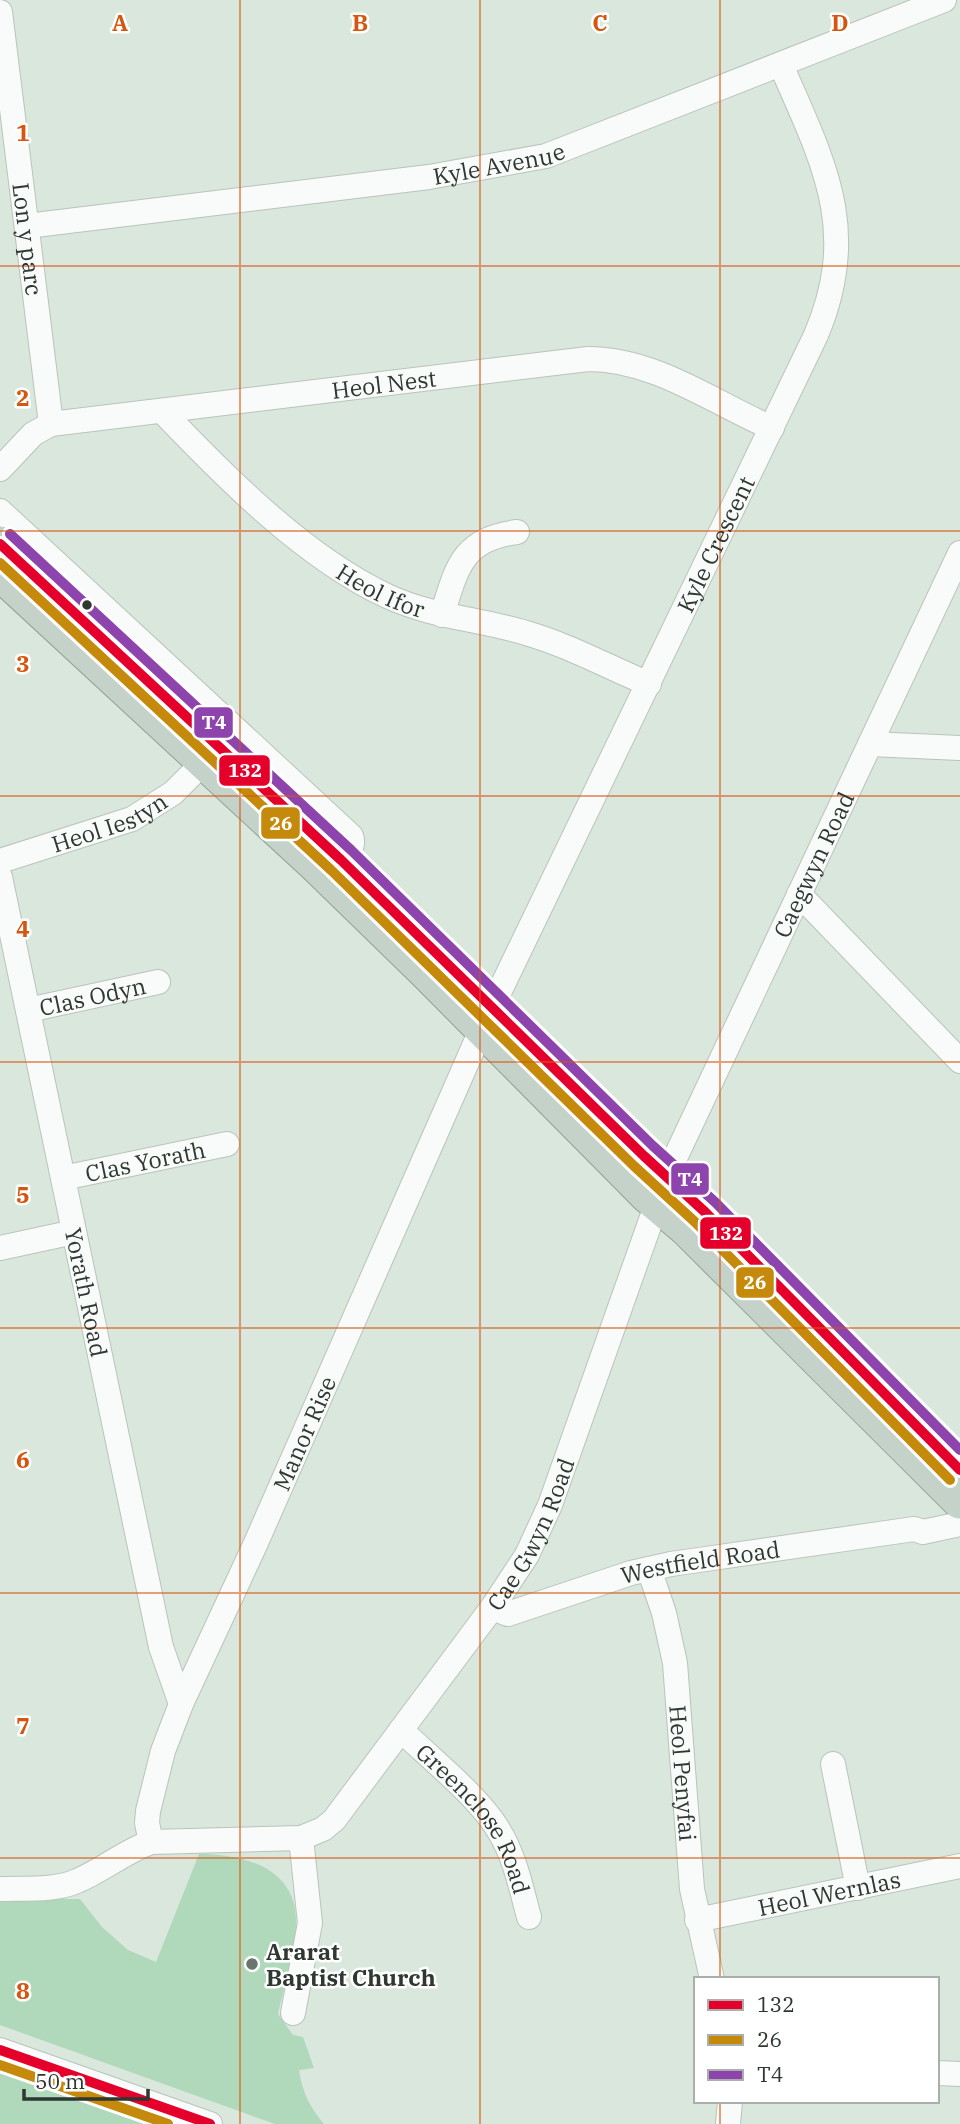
<svg xmlns="http://www.w3.org/2000/svg" width="960" height="2124" font-family="'IBM Plex Serif',serif">
  <rect width="100%" height="100%" fill="#dae7dd"/>
  <g fill="#afd9ba">
    <path d="M93,612L306,809L286,798L93,620L90,615Z"/>
    <path d="M199,1854C244,1854 298,1868 296,1924C295,1954 284,1985 278,2014L293,2035L303,2037L314,2068L299,2070C302,2092 310,2107 324,2124H275L0,2025V1897L61,1894L62,1899H80L102,1927L128,1950L156,1962Z"/>
    <path d="M0,2071L149,2124H0Z"/>
  </g>
  <g fill="none" stroke-linecap="round" stroke-linejoin="round">
    <g stroke="#b9c4bb" stroke-width="26">
      <g id="minor">
        <path id="s1" d="M0,12L51,424"/>
        <path id="s2" d="M27,226L429,177L546,156L944,0"/>
        <path id="s3" d="M162,411C225,477 304,557 387,596C432,617 480,619 526,633C568,645 608,667 649,684"/>
        <path id="s4" d="M0,469L33,434L51,424L588,359C655,359 712,402 772,428"/>
        <path d="M0,511L351,836C355,847 348,852 341,860"/>
        <path d="M442,615C457,567 462,539 517,532"/>
        <path d="M870,744L960,748"/>
        <path id="s5" d="M0,861L132,819L173,793L204,762"/>
        <path id="s6" d="M0,877L161,1647L181,1704"/>
        <path d="M799,894L960,1061"/>
        <path id="s7" d="M492,1007L816,335C861,229 823,162 781,65"/>
        <path id="s8" d="M28,1010L158,982"/>
        <path id="s9" d="M63,1178L227,1144"/>
        <path d="M0,1248L74,1232"/>
        <path id="s10" d="M649,1569L664,1613L675,1663L692,1889L712,1979"/>
        <path id="s11" d="M492,1608L508,1614L631,1573L671,1564L914,1529L923,1532L960,1524"/>
        <path id="s12" d="M401,1730C429,1757 480,1798 499,1831C515,1857 521,1888 529,1917"/>
        <path d="M833,1764L858,1888"/>
        <path id="s13" d="M151,1842L147,1823L148,1811L163,1751L181,1704L255,1545L482,1028"/>
        <path id="s14" d="M0,1889C24,1888 55,1891 77,1881C103,1870 124,1852 151,1842L301,1838L323,1829L334,1820L492,1608L527,1555L550,1505L667,1175L960,553"/>
        <path id="s15" d="M697,1920L960,1866"/>
        <path d="M293,2013L310,1923L301,1838"/>
        <path d="M0,2050L210,2124"/>
        <path d="M937,2073L960,2074"/>
        <path d="M728,2124L730,2101"/>
      </g>
    </g>
    <g stroke="#90a195" stroke-width="37">
      <g id="highway">
        <path d="M0,544L41,582"/>
        <path d="M0,573L316,865L427,973L648,1196L687,1229L960,1501"/>
        <path d="M550,1063C625,1137 701,1208 775,1283"/>
      </g>
    </g>
    <use href="#minor" stroke="#f9fbfa" stroke-width="24"/>
    <use href="#highway" stroke="#c5d2c9" stroke-width="35"/>
    <g stroke="#fff" stroke-width="16">
      <g id="bus-1">
        <path d="M0,544L341,860L644,1156L705,1212L960,1470"/>
        <path d="M0,2050L210,2124"/>
      </g>
    </g>
    <g stroke="#fff" stroke-width="16">
      <g id="bus-2">
        <path d="M0,563L331,870L634,1166L695,1222L950,1480"/>
        <path d="M0,2065L168,2124"/>
      </g>
    </g>
    <g stroke="#fff" stroke-width="16">
      <path id="bus-3" d="M10,534L351,850L653,1146L715,1202L960,1450"/>
    </g>
    <use href="#bus-1" stroke="#e4002b" stroke-width="10"/>
    <use href="#bus-2" stroke="#c58a0c" stroke-width="10"/>
    <use href="#bus-3" stroke="#8e44ad" stroke-width="10"/>
  </g>
  <path fill="none" stroke="#d55610" stroke-width="2" stroke-opacity="0.55" d="M240,0V2124M480,0V2124M720,0V1979M0,266H960M0,531H960M0,796H960M0,1062H960M0,1328H960M0,1593H960M0,1858H960M720,2101V2124"/>
  <circle fill="#2e3730" stroke="#fff" stroke-width="2.5" cx="87" cy="605" r="6"/>
  <circle fill="#6a756d" stroke="#fff" stroke-width="2.5" cx="252" cy="1964" r="7"/>
  <g text-anchor="middle" dominant-baseline="central" stroke-width="5" stroke-linejoin="round" paint-order="stroke">
    <g font-size="23" fill="#2e3730" stroke="#fff">
      <text stroke="none"><textPath href="#s2" startOffset="476">Kyle Avenue</textPath></text>
      <text stroke="none"><textPath href="#s1" startOffset="229">Lon y parc</textPath></text>
      <text stroke="none"><textPath href="#s4" startOffset="404">Heol Nest</textPath></text>
      <text stroke="none"><textPath href="#s7" startOffset="514">Kyle Crescent</textPath></text>
      <text stroke="none"><textPath href="#s3" startOffset="285">Heol Ifor</textPath></text>
      <text stroke="none"><textPath href="#s5" startOffset="116">Heol Iestyn</textPath></text>
      <text stroke="none"><textPath href="#s14" startOffset="1426">Caegwyn Road</textPath></text>
      <text stroke="none"><textPath href="#s8" startOffset="66">Clas Odyn</textPath></text>
      <text stroke="none"><textPath href="#s9" startOffset="84">Clas Yorath</textPath></text>
      <text stroke="none"><textPath href="#s6" startOffset="424">Yorath Road</textPath></text>
      <text stroke="none"><textPath href="#s13" startOffset="441">Manor Rise</textPath></text>
      <text stroke="none"><textPath href="#s14" startOffset="698">Cae Gwyn Road</textPath></text>
      <text stroke="none"><textPath href="#s11" startOffset="217">Westfield Road</textPath></text>
      <text stroke="none"><textPath href="#s10" startOffset="208">Heol Penyfai</textPath></text>
      <text stroke="none"><textPath href="#s12" startOffset="117">Greenclose Road</textPath></text>
      <text stroke="none"><textPath href="#s15" startOffset="135">Heol Wernlas</textPath></text>
    </g>
    <g font-size="23" font-weight="bold" fill="#2e3730" stroke="#fff" text-anchor="start">
      <text x="266" y="1951">Ararat<tspan x="266" dy="26">Baptist Church</tspan></text>
    </g>
  </g>
  <g font-size="23" text-anchor="middle" font-weight="bold" fill="#d55610" stroke="#fff" stroke-width="5" stroke-linejoin="round" paint-order="stroke">
    <text x="120" y="31">A</text>
    <text x="360" y="31">B</text>
    <text x="600" y="31">C</text>
    <text x="840" y="31">D</text>
    <text x="23" y="141">1</text>
    <text x="23" y="406">2</text>
    <text x="23" y="672">3</text>
    <text x="23" y="937">4</text>
    <text x="23" y="1203">5</text>
    <text x="23" y="1468">6</text>
    <text x="23" y="1734">7</text>
    <text x="23" y="1999">8</text>
  </g>
  <g stroke="#fff" stroke-width="2.5">
    <rect x="193" y="706" width="41" height="33" rx="7" fill="#8e44ad"/>
    <rect x="218" y="754" width="53" height="33" rx="7" fill="#e4002b"/>
    <rect x="260" y="806" width="41" height="34" rx="7" fill="#c58a0c"/>
    <rect x="670" y="1162" width="40" height="34" rx="7" fill="#8e44ad"/>
    <rect x="699" y="1216" width="53" height="34" rx="7" fill="#e4002b"/>
    <rect x="735" y="1266" width="40" height="33" rx="7" fill="#c58a0c"/>
  </g>
  <g font-size="19" text-anchor="middle" font-weight="bold" fill="#fff">
    <text x="214" y="729">T4</text>
    <text x="245" y="777">132</text>
    <text x="281" y="830">26</text>
    <text x="690" y="1186">T4</text>
    <text x="726" y="1240">132</text>
    <text x="755" y="1289">26</text>
  </g>
  <rect x="694" y="1977" width="245" height="126" fill="#ffffff" stroke="#abafac" stroke-width="2"/>
  <rect x="708" y="2000" width="35" height="10" fill="#e4002b" stroke="#abafac" stroke-width="2"/>
  <text x="757" y="2012" font-size="21" fill="#2e3730">132</text>
  <rect x="708" y="2035" width="35" height="10" fill="#c58a0c" stroke="#abafac" stroke-width="2"/>
  <text x="757" y="2047" font-size="21" fill="#2e3730">26</text>
  <rect x="708" y="2070" width="35" height="10" fill="#8e44ad" stroke="#abafac" stroke-width="2"/>
  <text x="757" y="2082" font-size="21" fill="#2e3730">T4</text>
  <path d="M24 2089v10h124v-10" fill="none" stroke="#2e3730" stroke-width="3.5"/>
  <text x="35" y="2089" font-size="21" fill="#2e3730" stroke="#ffffff" stroke-width="5" paint-order="stroke">50 m</text>
</svg>
